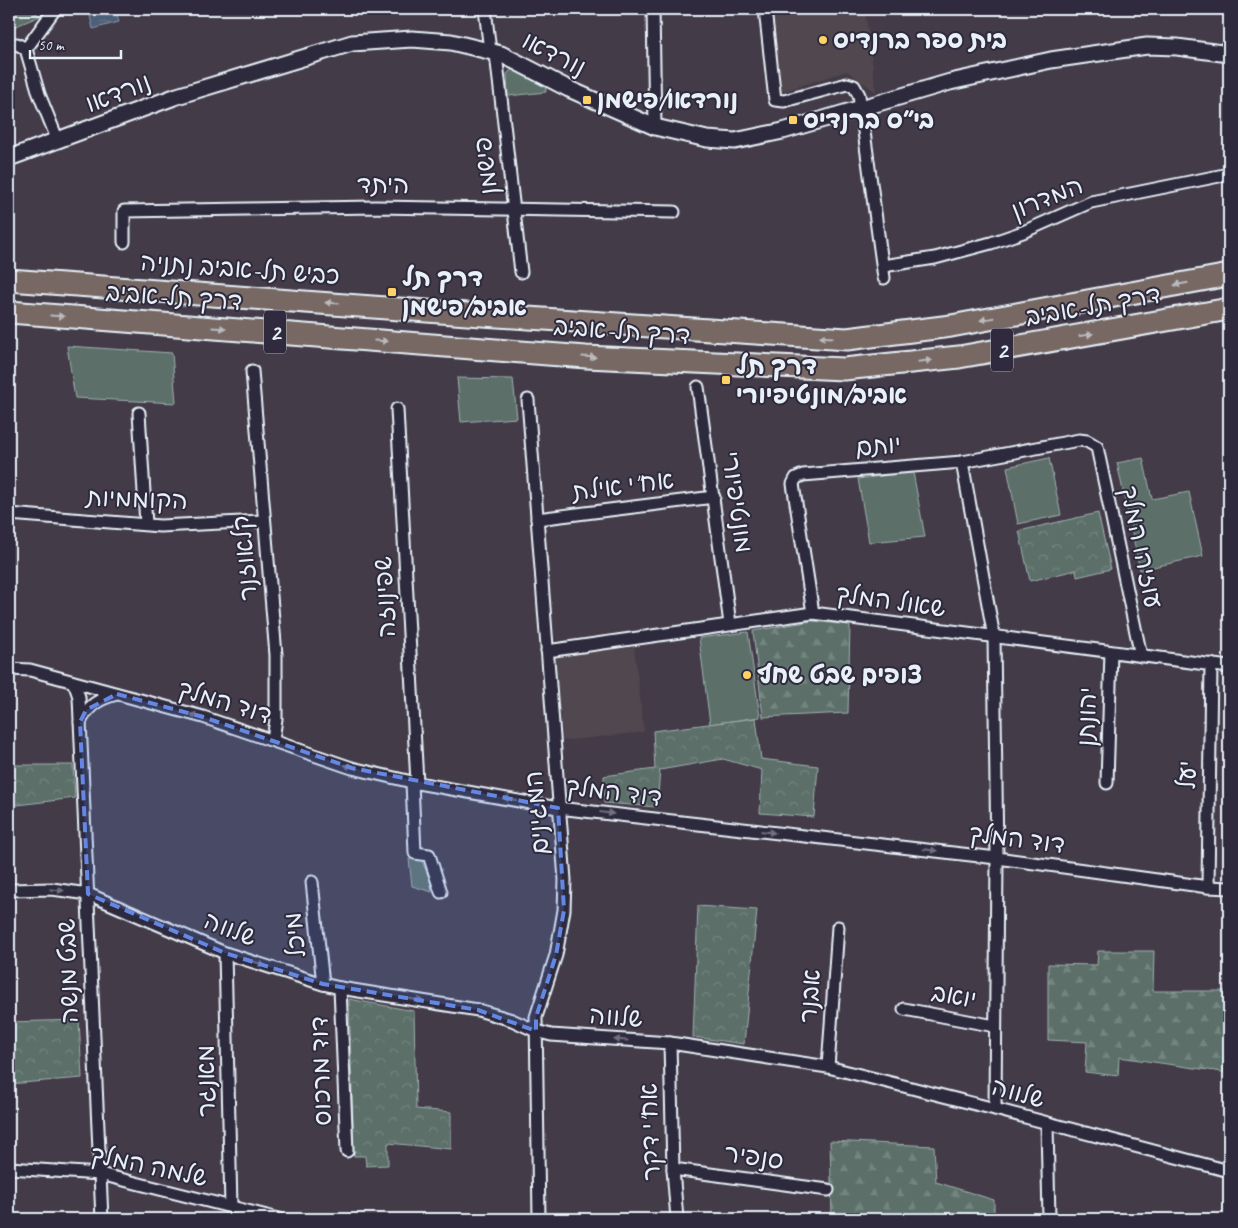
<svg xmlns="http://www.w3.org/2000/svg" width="1238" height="1228" font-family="Caveat,'Playpen Sans Hebrew',sans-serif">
  <defs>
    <pattern id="forest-firs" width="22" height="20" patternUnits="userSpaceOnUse" patternTransform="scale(1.25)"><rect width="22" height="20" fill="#5b7069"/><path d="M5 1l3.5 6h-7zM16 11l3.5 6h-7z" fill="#73857f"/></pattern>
    <pattern id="park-crowns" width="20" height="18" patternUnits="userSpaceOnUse" patternTransform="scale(1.25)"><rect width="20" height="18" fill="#5b7069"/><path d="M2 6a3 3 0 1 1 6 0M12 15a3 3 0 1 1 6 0" fill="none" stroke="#73857f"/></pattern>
    <pattern id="water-ripples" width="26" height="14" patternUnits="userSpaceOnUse" patternTransform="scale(1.25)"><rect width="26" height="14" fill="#4e6079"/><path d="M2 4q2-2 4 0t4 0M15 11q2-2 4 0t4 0" fill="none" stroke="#68778d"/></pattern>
  </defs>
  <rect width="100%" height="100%" fill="#433b48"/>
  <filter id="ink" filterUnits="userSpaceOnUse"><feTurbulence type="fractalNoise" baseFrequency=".02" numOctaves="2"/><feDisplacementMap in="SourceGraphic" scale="10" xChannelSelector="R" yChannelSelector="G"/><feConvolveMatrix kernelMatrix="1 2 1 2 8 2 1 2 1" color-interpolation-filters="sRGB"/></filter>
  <g filter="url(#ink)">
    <g fill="#51474f">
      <path d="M773,9H865L876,92L847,71L781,92Z"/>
      <path d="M634,647L644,732L563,741L555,656Z"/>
    </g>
    <g fill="#5b7069" stroke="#a2b0b0">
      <path d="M513,68L545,81L546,92L508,96L507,74Z"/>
      <path d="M67,346L172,353L176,403L75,398Z"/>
      <path d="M457,378L513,379L517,418L461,422Z"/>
      <path d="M1049,458L1061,515L1018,524L1007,467Z"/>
      <path d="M1143,458L1152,499L1189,492L1203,556L1140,570L1117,463Z"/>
      <path d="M913,472L925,537L869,542L858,479Z"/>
      <path d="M748,632L760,717L710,724L699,638Z"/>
      <path d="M409,859H421L430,880L432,892L412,886Z"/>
    </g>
    <g fill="url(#forest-firs)" stroke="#a2b0b0">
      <path d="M812,621L850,625L848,713L763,717L753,631Z"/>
      <path d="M1098,951H1154L1153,991H1229V1073L1119,1057L1118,1076L1085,1072L1087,1042L1048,1040V964L1097,965Z"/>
      <path d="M830,1141L934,1146L936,1182L994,1200V1219H957L937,1212V1219H832Z"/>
    </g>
    <g fill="url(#park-crowns)" stroke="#a2b0b0">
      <path d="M9,9H30L40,16L9,29Z"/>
      <path d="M1098,513L1111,569L1077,577L1076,570L1030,581L1019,531Z"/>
      <path d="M756,718L761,759L818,766L814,817L760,813L762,770L723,759L660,770L657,807L604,803V776L655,769L653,731Z"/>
      <path d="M9,765H73L75,798L9,806Z"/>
      <path d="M698,906L757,910L744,1044L693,1037Z"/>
      <path d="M349,999L414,1011L416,1109L451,1112V1149L388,1143V1165L366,1166L365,1156H354Z"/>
      <path d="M79,1020L82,1078L9,1084V1022Z"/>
    </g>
    <path fill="url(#water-ripples)" stroke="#8c9aac" d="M116,10L119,22L93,29L90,16Z"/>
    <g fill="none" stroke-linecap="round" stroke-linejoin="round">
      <g stroke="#e8f1f8" stroke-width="15">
        <g id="minor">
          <path d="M55,9L26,49L39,94L58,141"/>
          <path d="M485,9L490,51"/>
          <path d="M653,9L655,127"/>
          <path d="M765,9L775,100L784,101L847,84L854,86L859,95L884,278"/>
          <path d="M9,45L17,44L26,49"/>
          <path d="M496,54L521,272"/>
          <path d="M124,242V211L376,207L674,212"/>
          <path d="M883,266L935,258L991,243L1023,232L1091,202L1229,174"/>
          <path d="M252,371L276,655V719L273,740"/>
          <path d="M698,387L730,624"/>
          <path d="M528,400L565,880L564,910L556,955L536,1017L539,1219"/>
          <path d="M397,409L417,783"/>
          <path d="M139,413L146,524"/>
          <path d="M962,462L994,637L997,858L995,1109"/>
          <path d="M9,514L160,526L264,521"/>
          <path d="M537,519L714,497"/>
          <path d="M813,613L793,484L796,478L803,475L962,462L1079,440L1087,441L1097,447L1141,656"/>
          <path d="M547,651L813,613L1229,667"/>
          <path d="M9,669L30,670L203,717L352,768L412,782L558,808L997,858L1208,887L1229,888"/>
          <path d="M73,682L76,688L79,697L102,1219"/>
          <path d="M80,722C89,705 98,699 117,694"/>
          <path d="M412,782L415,853L429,855L441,892"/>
          <path d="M1107,783L1111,652"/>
          <path d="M312,882L323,984"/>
          <path d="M1208,887L1211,664"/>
          <path d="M9,890L52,889L88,894L225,953L323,984L340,988L478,1010L512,1020L536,1031L551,1035L670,1043L828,1067L995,1109L1229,1171"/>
          <path d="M225,953L231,1207"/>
          <path d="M340,988L347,1151"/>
          <path d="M904,1009L995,1026"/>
          <path d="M670,1043L673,1169L677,1219"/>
          <path d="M828,1067L838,927"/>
          <path d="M1047,1124L1049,1219"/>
          <path d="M9,1168L100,1174L279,1219"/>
          <path d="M673,1169L828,1190"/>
        </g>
      </g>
      <g stroke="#e8f1f8" stroke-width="19">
        <path id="tertiary" d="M9,158L177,96L352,43L412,39L451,42L501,54L569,89L655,127L707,139L735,141L783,131L950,82L1051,60L1147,46L1177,47L1229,54"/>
      </g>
      <g stroke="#e8f1f8" stroke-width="25">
        <g id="motorway">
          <path d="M9,280L467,314L847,339L951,326L1229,275"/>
          <path d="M9,312L586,357L844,369L959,357L1229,309"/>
        </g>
      </g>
      <use href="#minor" stroke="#2f2a3d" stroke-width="11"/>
      <use href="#tertiary" stroke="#2f2a3d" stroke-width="15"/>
      <use href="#motorway" stroke="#776864" stroke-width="21"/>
    </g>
    <defs><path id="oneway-solid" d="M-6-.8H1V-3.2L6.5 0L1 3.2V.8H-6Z" transform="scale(1.25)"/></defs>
    <g fill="#bbbabd">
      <use href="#oneway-solid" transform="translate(1181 284) rotate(170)"/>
      <use href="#oneway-solid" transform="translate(332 303) rotate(-176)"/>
      <use href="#oneway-solid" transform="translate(57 316) rotate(4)"/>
      <use href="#oneway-solid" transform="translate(987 319) rotate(170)"/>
      <use href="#oneway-solid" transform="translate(219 328) rotate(4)"/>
      <use href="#oneway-solid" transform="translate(1086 335) rotate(-10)"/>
      <use href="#oneway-solid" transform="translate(826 337) rotate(-176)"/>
      <use href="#oneway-solid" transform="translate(381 341) rotate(4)"/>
      <use href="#oneway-solid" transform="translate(589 357) rotate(4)"/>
      <use href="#oneway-solid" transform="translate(925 361) rotate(-6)"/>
    </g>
    <g fill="#70707e">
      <use href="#oneway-solid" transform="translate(197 716) rotate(-164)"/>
      <use href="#oneway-solid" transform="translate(351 767) rotate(-163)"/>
      <use href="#oneway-solid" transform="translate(510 799) rotate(-170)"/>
      <use href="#oneway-solid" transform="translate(607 813) rotate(7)"/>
      <use href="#oneway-solid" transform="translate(768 832) rotate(7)"/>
      <use href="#oneway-solid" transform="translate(930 850) rotate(7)"/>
      <use href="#oneway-solid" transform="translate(57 890) rotate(6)"/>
      <use href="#oneway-solid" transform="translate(258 963) rotate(18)"/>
      <use href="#oneway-solid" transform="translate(416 1000) rotate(9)"/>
      <use href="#oneway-solid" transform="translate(621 1040) rotate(-176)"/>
    </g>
  </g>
  <path fill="#6487e3" fill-opacity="0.2" stroke="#6487e3" stroke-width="4" stroke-dasharray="10 6" stroke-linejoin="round" d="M117,694L203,717L352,768L558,808L564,910L556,955L536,1017V1031L478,1010L323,984L225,953L88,894L80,722L86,710Z"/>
  <g fill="#ffd166" stroke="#2f2a3d" stroke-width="2">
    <circle cx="823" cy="40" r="5"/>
    <rect x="582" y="95" width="10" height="10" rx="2.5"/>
    <rect x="788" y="115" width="10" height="10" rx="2.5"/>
    <rect x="387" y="287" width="10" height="10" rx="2.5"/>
    <rect x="721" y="375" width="10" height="10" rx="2.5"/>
    <circle cx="747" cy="675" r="5"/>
  </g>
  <g text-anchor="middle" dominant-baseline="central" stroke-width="4" stroke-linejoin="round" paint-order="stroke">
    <g fill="#2f2a3d" stroke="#b0b5c0" stroke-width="1">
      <rect x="264" y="310.5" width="22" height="43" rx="4"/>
      <rect x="991" y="328.5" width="22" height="43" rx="4"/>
    </g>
    <g font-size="24" font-weight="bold" fill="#e8f1f8">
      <text x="275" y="332">2</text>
      <text x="1002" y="350">2</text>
    </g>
    <g font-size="25" font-weight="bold" fill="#e8f1f8" stroke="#2f2a3d" text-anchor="start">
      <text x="833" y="40">בית ספר ברנדיס</text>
      <text x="597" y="100">נורדאו/פישמן</text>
      <text x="803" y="120">בי״ס ברנדיס</text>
      <text x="402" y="278">דרך תל<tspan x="402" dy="29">אביב/פישמן</tspan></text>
      <text x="736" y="366">דרך תל<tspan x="736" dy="29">אביב/מונטיפיורי</tspan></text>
      <text x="757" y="675">צופים שבט שחף</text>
    </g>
    <g font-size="25" fill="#e8f1f8" stroke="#2f2a3d">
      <text transform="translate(554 54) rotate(27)">נורדאו</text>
      <text transform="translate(118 93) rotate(-21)">נורדאו</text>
      <text transform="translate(486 166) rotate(-97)">פישמן</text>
      <text x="383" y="185">היתד</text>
      <text transform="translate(1047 198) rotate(-22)">המדרון</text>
      <text transform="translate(240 269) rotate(4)">כביש תל-אביב נתניה</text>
      <text transform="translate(174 297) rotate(4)">דרך תל-אביב</text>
      <text transform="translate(1093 306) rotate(-10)">דרך תל-אביב</text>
      <text transform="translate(622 331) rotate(4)">דרך תל-אביב</text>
      <text transform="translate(878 446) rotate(-5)">יותם</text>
      <text transform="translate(623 486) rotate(-7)">אח''י אילת</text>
      <text transform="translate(137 499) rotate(2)">הקוממיות</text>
      <text transform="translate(737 502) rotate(82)">מונטיפיורי</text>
      <text transform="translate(1141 547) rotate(78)">עוזיהו המלך</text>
      <text transform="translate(245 558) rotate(-95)">קלאוזנר</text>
      <text transform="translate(385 597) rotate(-93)">שפינוזה</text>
      <text transform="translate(891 601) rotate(8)">שאול המלך</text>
      <text transform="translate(225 702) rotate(17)">דוד המלך</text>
      <text transform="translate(1087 717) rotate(-88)">יהונתן</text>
      <text transform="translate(1187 775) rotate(-89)">יעל</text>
      <text transform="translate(614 792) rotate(7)">דוד המלך</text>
      <text transform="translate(537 813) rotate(-95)">המגינים</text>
      <text transform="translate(1017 839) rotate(7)">דוד המלך</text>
      <text transform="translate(230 929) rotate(21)">שלווה</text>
      <text transform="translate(295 935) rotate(-96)">מיכל</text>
      <text transform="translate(68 971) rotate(-92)">שבט מנשה</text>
      <text transform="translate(810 996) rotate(-86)">אבנר</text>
      <text transform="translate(954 996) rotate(10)">יואב</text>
      <text transform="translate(616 1017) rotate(4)">שלווה</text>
      <text transform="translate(321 1071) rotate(-92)">דוד מרכוס</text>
      <text transform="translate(206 1081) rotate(-91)">מאנגר</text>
      <text transform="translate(1018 1093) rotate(15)">שלווה</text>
      <text transform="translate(650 1132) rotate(-92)">אח"י דקר</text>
      <text transform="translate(754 1157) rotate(8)">סנפיר</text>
      <text transform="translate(149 1166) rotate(12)">שלמה המלך</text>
    </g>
  </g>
  <rect width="1238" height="1228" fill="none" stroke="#2f2a3d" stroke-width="30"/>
  <rect x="15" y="15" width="1208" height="1198" fill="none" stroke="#e8f1f8" stroke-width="2" filter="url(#ink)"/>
  <path d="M30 50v8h91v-8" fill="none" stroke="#e8f1f8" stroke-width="2.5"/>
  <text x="38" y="50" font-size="15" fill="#e8f1f8" stroke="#2f2a3d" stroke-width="4" paint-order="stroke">50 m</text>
</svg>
